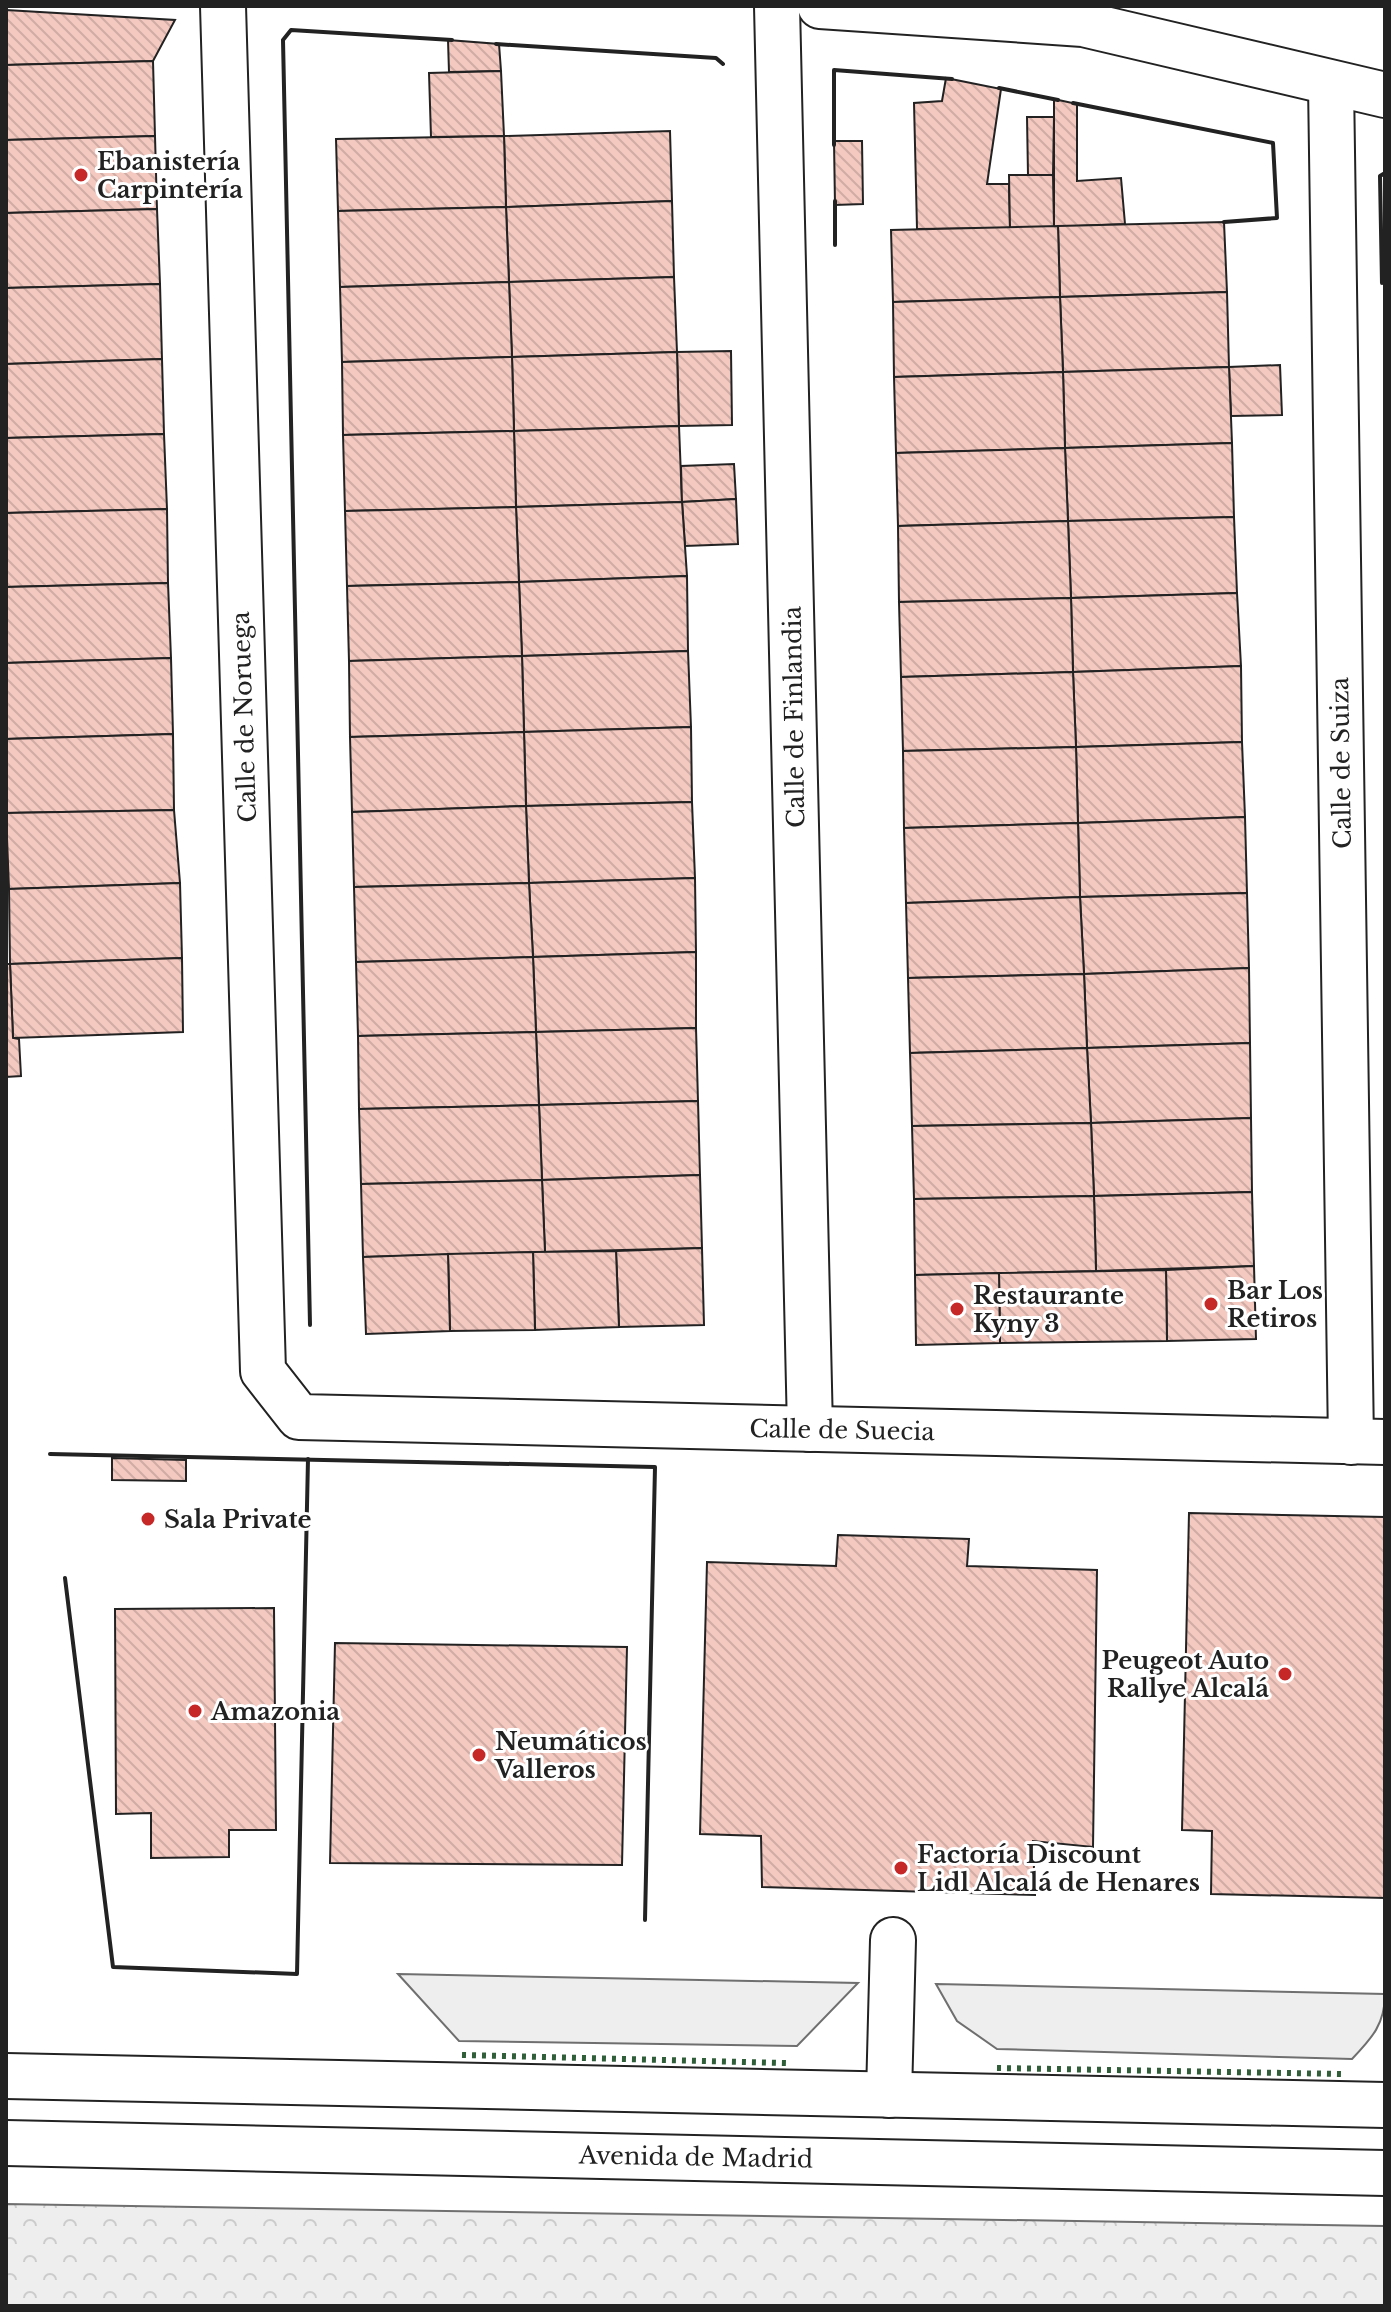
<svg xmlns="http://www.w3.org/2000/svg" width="1391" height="2312" font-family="'Libre Baskerville',serif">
  <defs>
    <pattern id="park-crowns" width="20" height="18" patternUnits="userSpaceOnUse" patternTransform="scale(2)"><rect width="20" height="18" fill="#eee"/><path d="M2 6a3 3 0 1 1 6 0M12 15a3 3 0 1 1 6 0" fill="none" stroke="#ccc"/></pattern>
    <pattern id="building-back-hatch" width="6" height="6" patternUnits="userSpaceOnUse" patternTransform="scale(2)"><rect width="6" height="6" fill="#f3c9c0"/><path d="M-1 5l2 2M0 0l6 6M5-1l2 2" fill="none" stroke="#d0aca5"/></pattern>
  </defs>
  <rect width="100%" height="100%" fill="#fff"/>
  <g fill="#eee" stroke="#6f6f6f" stroke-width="2">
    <path d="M398,1974L858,1983L797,2046L459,2041Z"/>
    <path d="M936,1984L1385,1994C1385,2024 1372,2038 1352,2059L997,2049L957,2021Z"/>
  </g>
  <path fill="url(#park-crowns)" stroke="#6f6f6f" stroke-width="2" d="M6,2204L1385,2226V2306H6Z"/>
  <g fill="url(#building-back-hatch)" stroke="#222" stroke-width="2">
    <path d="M6,10L175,20L153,61L6,65Z"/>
    <path d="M448,40L499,44L501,71L449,72Z"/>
    <path d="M153,61L155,136L6,140V65Z"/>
    <path d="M501,71L504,136L431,137L429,73Z"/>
    <path d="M946,78L1001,89L987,184H1009L1010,228L917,229L914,103L942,101Z"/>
    <path d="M1054,99L1077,104V181L1121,178L1125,224L1054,227Z"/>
    <path d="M1027,117H1054L1053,175H1028Z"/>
    <path d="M670,131L672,201L506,207L504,136Z"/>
    <path d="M155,136L157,209L6,213V140Z"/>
    <path d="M504,136L506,207L338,211L336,139Z"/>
    <path d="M834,141H862L863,204L835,205Z"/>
    <path d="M1009,175H1053L1054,227L1010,228Z"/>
    <path d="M672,201L674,277L509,282L506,207Z"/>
    <path d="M506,207L509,282L340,287L338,211Z"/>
    <path d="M157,209L160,284L6,288V213Z"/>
    <path d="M1224,222L1227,292L1060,297L1058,226Z"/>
    <path d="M1058,226L1060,297L893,302L891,230Z"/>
    <path d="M674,277L677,352L512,357L509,282Z"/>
    <path d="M509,282L512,357L342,362L340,287Z"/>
    <path d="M160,284L162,359L6,364V288Z"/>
    <path d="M1227,292L1229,367L1063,372L1060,297Z"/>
    <path d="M1060,297L1063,372L894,377L893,302Z"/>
    <path d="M731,351L732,425L679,426L677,352Z"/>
    <path d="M677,352L679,426L514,431L512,357Z"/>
    <path d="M512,357L514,431L343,435L342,362Z"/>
    <path d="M162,359L164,434L6,438V364Z"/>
    <path d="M1280,365L1282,415L1231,416L1229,367Z"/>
    <path d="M1229,367L1232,443L1065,448L1063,372Z"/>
    <path d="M1063,372L1065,448L896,453L894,377Z"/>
    <path d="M679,426L682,502L516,507L514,431Z"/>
    <path d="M514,431L516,507L345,511L343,435Z"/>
    <path d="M164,434L167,509L6,513V438Z"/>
    <path d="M1232,443L1234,517L1068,521L1065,448Z"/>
    <path d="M1065,448L1068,521L898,526L896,453Z"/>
    <path d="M734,464L736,499L682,502L681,466Z"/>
    <path d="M736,499L738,544L685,546L682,502Z"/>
    <path d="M682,502L687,576L519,582L516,507Z"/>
    <path d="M516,507L519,582L347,586L345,511Z"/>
    <path d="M167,509L168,583L6,587V513Z"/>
    <path d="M1234,517L1237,593L1071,598L1068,521Z"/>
    <path d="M1068,521L1071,598L899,602L898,526Z"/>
    <path d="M687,576L688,651L522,656L519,582Z"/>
    <path d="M519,582L522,656L349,661L347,586Z"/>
    <path d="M168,583L171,658L6,663V587Z"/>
    <path d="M1237,593L1241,666L1073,672L1071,598Z"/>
    <path d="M1071,598L1073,672L901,677L899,602Z"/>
    <path d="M688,651L691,727L524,732L522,656Z"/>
    <path d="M522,656L524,732L350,737L349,661Z"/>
    <path d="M171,658L173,734L6,739V663Z"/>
    <path d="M1241,666L1242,742L1076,747L1073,672Z"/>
    <path d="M1073,672L1076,747L903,751L901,677Z"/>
    <path d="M691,727L692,802L526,806L524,732Z"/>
    <path d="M524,732L526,806L352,812L350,737Z"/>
    <path d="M173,734L174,810L6,813V739Z"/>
    <path d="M1242,742L1245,817L1078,823L1076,747Z"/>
    <path d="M1076,747L1078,823L904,828L903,751Z"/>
    <path d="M692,802L695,878L529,883L526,806Z"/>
    <path d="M526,806L529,883L354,887L352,812Z"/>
    <path d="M174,810L180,883L9,889L6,813Z"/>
    <path d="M1245,817L1247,893L1080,897L1078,823Z"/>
    <path d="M1078,823L1080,897L906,903L904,828Z"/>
    <path d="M695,878L696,952L533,957L529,883Z"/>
    <path d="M180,883L182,958L10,964L9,889Z"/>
    <path d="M529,883L533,957L356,962L354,887Z"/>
    <path d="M1247,893L1249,968L1084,974L1080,897Z"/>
    <path d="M1080,897L1084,974L908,978L906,903Z"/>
    <path d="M696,952V1028L536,1032L533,957Z"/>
    <path d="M533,957L536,1032L358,1036L356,962Z"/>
    <path d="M182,958L183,1032L13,1038L10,964Z"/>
    <path d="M6,964H10L13,1038L19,1039L21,1076L6,1077Z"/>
    <path d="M1249,968L1250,1043L1087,1048L1084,974Z"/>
    <path d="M1084,974L1087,1048L910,1053L908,978Z"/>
    <path d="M696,1028L698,1101L539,1105L536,1032Z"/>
    <path d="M536,1032L539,1105L359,1109L358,1036Z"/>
    <path d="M1250,1043L1251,1118L1091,1123L1087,1048Z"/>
    <path d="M1087,1048L1091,1123L912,1126L910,1053Z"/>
    <path d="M698,1101L700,1175L542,1180L539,1105Z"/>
    <path d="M539,1105L542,1180L361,1184L359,1109Z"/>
    <path d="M1251,1118L1252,1192L1094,1196L1091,1123Z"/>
    <path d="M1091,1123L1094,1196L914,1199L912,1126Z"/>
    <path d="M700,1175L702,1248L545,1252L542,1180Z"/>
    <path d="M542,1180L545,1252L363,1257L361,1184Z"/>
    <path d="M1252,1192L1254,1266L1096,1271L1094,1196Z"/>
    <path d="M1094,1196L1096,1271L915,1275L914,1199Z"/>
    <path d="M702,1248L704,1325L619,1327L616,1251Z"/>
    <path d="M616,1251L619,1327L535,1330L533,1252Z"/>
    <path d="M533,1252L535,1330L450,1331L448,1254Z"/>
    <path d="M448,1254L450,1331L366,1334L363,1257Z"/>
    <path d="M1254,1266L1256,1339L1167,1341L1166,1270Z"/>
    <path d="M1166,1270L1167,1341L1000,1343L999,1273Z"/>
    <path d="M999,1273L1000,1343L916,1345L915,1275Z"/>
    <path d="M112,1458L186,1460V1481L112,1480Z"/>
    <path d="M1189,1513L1385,1517V1898L1211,1894L1212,1831L1182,1830Z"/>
    <path d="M838,1535L969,1539L967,1566L1097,1570L1093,1847L1033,1841L1035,1895L762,1887L761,1836L700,1834L707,1562L836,1566Z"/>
    <path d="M274,1608L276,1830H229V1857L151,1858V1813L116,1814L115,1609Z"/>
    <path d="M335,1643L627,1647L622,1865L330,1863Z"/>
  </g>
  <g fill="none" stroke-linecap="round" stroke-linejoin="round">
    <g stroke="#222" stroke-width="48">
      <g id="minor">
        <path d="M223,6L263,1371L299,1417L1385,1442"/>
        <path d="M777,6L810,1429"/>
        <path d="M820,6L1083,24L1385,95"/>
        <path d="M1331,84L1351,1442"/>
        <path d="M889,2095L893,1940"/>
      </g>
    </g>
    <g stroke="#222" stroke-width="48">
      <g id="major">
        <path d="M6,2076L1385,2105"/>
        <path d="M6,2143L1385,2173"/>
      </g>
    </g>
    <use href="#minor" stroke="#fff" stroke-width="44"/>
    <use href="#major" stroke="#fff" stroke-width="44"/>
    <g stroke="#2f5e38" stroke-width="6" stroke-dasharray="4 6" stroke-linecap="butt">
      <path d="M462,2055L786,2063"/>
      <path d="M997,2068L1343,2074"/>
    </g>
    <g stroke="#222" stroke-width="4">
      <path d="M496,44L716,58L723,64"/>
      <path d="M999,88L1058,100"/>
      <path d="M1073,103L1273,143L1277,218L1224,222"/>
      <path d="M834,145V70L952,79"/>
      <path d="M835,201V245"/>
      <path d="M1382,283L1380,176L1385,173"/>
      <path d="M310,1325L283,40L291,30L452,40"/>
      <path d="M50,1454L655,1467L645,1920"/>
      <path d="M65,1578L113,1967L297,1974L308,1459"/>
    </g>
  </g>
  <g fill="#c62828" stroke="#fff" stroke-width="3">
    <circle cx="81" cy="175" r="8"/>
    <circle cx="1211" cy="1304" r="8"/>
    <circle cx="957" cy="1309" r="8"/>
    <circle cx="148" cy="1519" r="8"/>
    <circle cx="1285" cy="1674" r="8"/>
    <circle cx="195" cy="1711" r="8"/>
    <circle cx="479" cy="1755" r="8"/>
    <circle cx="901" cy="1868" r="8"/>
  </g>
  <g text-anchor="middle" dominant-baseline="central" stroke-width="6" stroke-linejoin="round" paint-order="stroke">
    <g font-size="24" font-weight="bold" fill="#222" stroke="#fff" text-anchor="start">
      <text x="97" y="161">Ebanistería<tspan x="97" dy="28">Carpintería</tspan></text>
      <text x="1227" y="1290">Bar Los<tspan x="1227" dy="28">Retiros</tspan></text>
      <text x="973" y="1295">Restaurante<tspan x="973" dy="28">Kyny 3</tspan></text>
      <text x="164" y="1519">Sala Private</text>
      <text x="1269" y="1660" text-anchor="end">Peugeot Auto<tspan x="1269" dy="28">Rallye Alcalá</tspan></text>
      <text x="211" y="1711">Amazonia</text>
      <text x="495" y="1741">Neumáticos<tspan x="495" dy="28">Valleros</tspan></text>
      <text x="917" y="1854">Factoría Discount<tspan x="917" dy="28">Lidl Alcalá de Henares</tspan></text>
    </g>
    <g font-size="24" fill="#222" stroke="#fff">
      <text transform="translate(244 717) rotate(-92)">Calle de Noruega</text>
      <text transform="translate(794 717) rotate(-91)">Calle de Finlandia</text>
      <text transform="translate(1341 763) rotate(-91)">Calle de Suiza</text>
      <text transform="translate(842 1430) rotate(1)">Calle de Suecia</text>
      <text transform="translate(696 2157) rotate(1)">Avenida de Madrid</text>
    </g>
  </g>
  <rect width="1391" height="2312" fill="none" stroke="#222222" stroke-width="16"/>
</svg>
